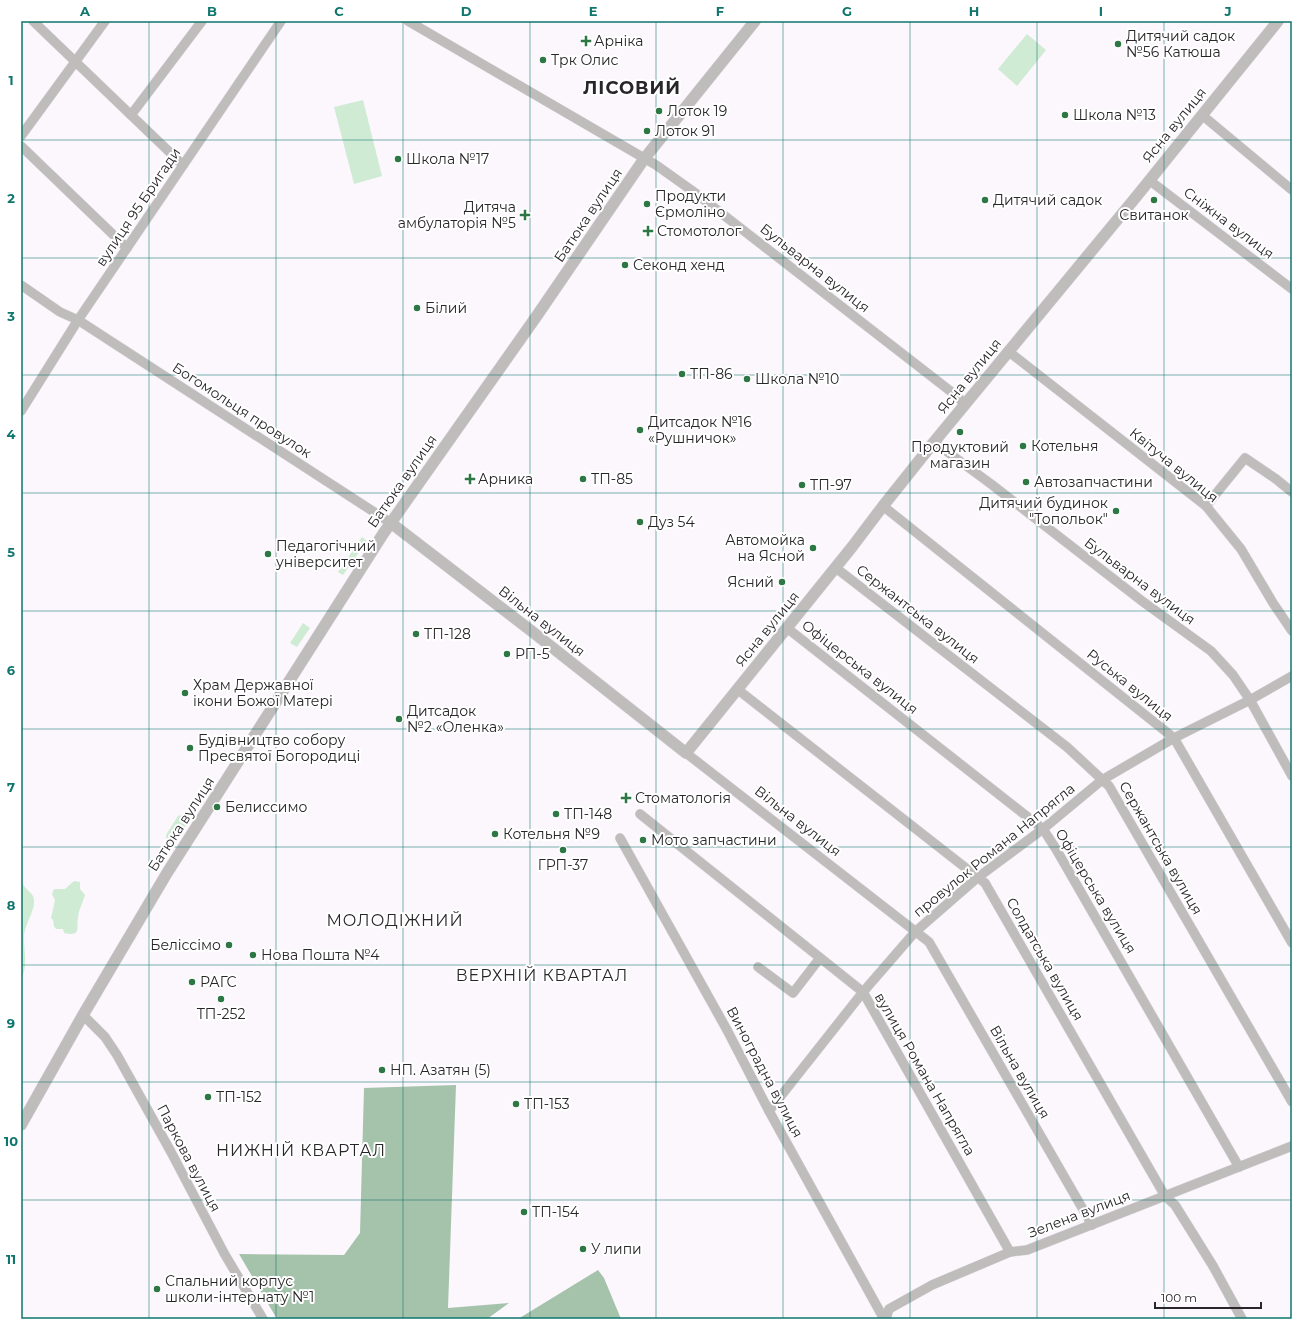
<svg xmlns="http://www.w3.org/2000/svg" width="1313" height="1340" font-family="Montserrat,sans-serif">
  <rect width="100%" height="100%" fill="#fbf7fd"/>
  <g fill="#cfebd4">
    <path d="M1027,34L1046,50L1017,86L998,69Z"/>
    <path d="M363,100L382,176L354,184L334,107Z"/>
    <path d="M362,537L367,541L343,575L338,572Z"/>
    <path d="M303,623L310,628L297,647L290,643Z"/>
    <path d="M188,813L192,815L171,850L167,846L166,835L178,816Z"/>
    <path d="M21,874C22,878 22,883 24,886C28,892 34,893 34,901C35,912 23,926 24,939C24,949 28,971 21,978Z"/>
    <path d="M74,881L80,882V889L85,895C83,902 79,909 78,917C76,928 82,937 64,933L63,929H56L54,926L53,920L51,918L55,900L52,894L54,889H65Z"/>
  </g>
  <g fill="#a5c2aa">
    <path d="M456,1085L448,1308L509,1303L487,1319H277L239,1254L344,1255L360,1233L364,1088Z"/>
    <path d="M598,1270L604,1278L621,1319H518Z"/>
  </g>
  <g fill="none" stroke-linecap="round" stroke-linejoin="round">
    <g stroke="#d5d1d7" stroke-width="10">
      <g id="minor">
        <path d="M33,21L183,165"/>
        <path d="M408,21L656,165L694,192L958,397L965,405"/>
        <path d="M131,115L202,21"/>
        <path d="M1202,115L1292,190"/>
        <path d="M21,136L105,21"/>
        <path d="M21,146L127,248"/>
        <path d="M1149,180L1292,289"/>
        <path d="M21,285L60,312L78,320L391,523"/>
        <path d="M1008,351L1206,506L1241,549L1273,603L1292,631"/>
        <path d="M21,411L78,320L281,21"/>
        <path d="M934,442L991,484L1142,601L1211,651L1233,675L1250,700L1292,776"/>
        <path d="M883,506L1174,738L1292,943"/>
        <path d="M1206,506L1245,458L1276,479L1292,492"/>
        <path d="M836,568L1067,747L1109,786L1292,1102"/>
        <path d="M787,628L1043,829L1056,849L1239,1167"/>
        <path d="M737,689L985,883L1165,1196L1175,1205L1213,1266L1242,1319"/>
        <path d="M686,753L929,942L1092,1225"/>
        <path d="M640,814L863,992L1010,1252"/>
        <path d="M620,838L727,1030L769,1111L884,1319"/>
        <path d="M758,967L793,993L820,958"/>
        <path d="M83,1015L105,1037L117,1055L171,1152L224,1253L263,1319"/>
        <path d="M769,1111L863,992L915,932L977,878L1043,829L1102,780L1174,738L1250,700L1292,676"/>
        <path d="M886,1319L889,1309L932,1285L1010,1252L1027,1250L1292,1146"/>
      </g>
    </g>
    <g stroke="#d5d1d7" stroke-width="12">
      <g id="tertiary">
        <path d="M391,523L534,633L686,753L852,547L883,506L934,442L1136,197L1278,21"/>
        <path d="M21,1125L83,1015L167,873L383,534L536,317L644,159L755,21"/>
      </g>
    </g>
    <use href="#minor" stroke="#bebdbb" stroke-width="9"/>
    <use href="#tertiary" stroke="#bebdbb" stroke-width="11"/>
  </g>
  <path fill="none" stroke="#0f766e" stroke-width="1" stroke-opacity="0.55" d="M149,21V1319M276,21V1319M403,21V1319M530,21V1319M656,21V1319M783,21V1319M910,21V1319M1037,21V1319M1164,21V1319M21,140H1292M21,258H1292M21,375H1292M21,493H1292M21,611H1292M21,729H1292M21,847H1292M21,965H1292M21,1082H1292M21,1200H1292"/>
  <g fill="#2d7744" stroke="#fff" stroke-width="1.5">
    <path d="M584 35h4v4h4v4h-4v4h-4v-4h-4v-4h4z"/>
    <circle cx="1118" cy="44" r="4"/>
    <circle cx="543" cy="60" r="4"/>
    <circle cx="659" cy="111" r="4"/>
    <circle cx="1065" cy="115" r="4"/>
    <circle cx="647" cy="131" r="4"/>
    <circle cx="398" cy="159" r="4"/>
    <circle cx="985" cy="200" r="4"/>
    <circle cx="1154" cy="200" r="4"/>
    <circle cx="647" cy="204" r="4"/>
    <path d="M523 209h4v4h4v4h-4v4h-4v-4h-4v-4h4z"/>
    <path d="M646 225h4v4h4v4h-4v4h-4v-4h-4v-4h4z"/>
    <circle cx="625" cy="265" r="4"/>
    <circle cx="417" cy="308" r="4"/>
    <circle cx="682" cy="374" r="4"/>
    <circle cx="747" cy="379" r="4"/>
    <circle cx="640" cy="430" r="4"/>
    <circle cx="960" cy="432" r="4"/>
    <circle cx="1023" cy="446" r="4"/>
    <path d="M468 473h4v4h4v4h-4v4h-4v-4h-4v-4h4z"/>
    <circle cx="583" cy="479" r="4"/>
    <circle cx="1026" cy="482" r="4"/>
    <circle cx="802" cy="485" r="4"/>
    <circle cx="1116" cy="511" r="4"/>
    <circle cx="640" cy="522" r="4"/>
    <circle cx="813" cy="548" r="4"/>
    <circle cx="268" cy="554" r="4"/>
    <circle cx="782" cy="582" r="4"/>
    <circle cx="416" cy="634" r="4"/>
    <circle cx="507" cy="654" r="4"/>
    <circle cx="185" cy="693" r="4"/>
    <circle cx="399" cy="719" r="4"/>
    <circle cx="190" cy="748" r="4"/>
    <path d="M624 792h4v4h4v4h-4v4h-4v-4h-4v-4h4z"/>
    <circle cx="217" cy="807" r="4"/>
    <circle cx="556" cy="814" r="4"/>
    <circle cx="495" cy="834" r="4"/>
    <circle cx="643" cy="840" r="4"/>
    <circle cx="563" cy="850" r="4"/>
    <circle cx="229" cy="945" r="4"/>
    <circle cx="253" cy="955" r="4"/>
    <circle cx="192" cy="982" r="4"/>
    <circle cx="221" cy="999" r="4"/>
    <circle cx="382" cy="1070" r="4"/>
    <circle cx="208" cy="1097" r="4"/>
    <circle cx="516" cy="1104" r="4"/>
    <circle cx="524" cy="1212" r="4"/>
    <circle cx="583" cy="1249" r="4"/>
    <circle cx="157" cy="1289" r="4"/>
  </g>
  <g text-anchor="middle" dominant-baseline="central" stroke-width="4" stroke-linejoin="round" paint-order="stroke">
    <g font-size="14" fill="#282628" stroke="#fff" text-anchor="start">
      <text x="1126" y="36">Дитячий садок<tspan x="1126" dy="16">№56 Катюша</tspan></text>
      <text x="594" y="41">Арніка</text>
      <text x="551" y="60">Трк Олис</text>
      <text x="667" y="111">Лоток 19</text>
      <text x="1073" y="115">Школа №13</text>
      <text x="655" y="131">Лоток 91</text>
      <text x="406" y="159">Школа №17</text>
      <text x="655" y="196">Продукти<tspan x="655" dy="16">Єрмоліно</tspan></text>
      <text x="993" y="200">Дитячий садок</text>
      <text x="516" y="207" text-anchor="end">Дитяча<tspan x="516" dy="16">амбулаторія №5</tspan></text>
      <text x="1154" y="215" text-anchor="middle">Свитанок</text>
      <text x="657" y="231">Стомотолог</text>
      <text x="633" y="265">Секонд хенд</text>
      <text x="425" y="308">Білий</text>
      <text x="690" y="374">ТП-86</text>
      <text x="755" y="379">Школа №10</text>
      <text x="648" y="422">Дитсадок №16<tspan x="648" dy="16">«Рушничок»</tspan></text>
      <text x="1031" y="446">Котельня</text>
      <text x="960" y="447" text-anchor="middle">Продуктовий<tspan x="960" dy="16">магазин</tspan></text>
      <text x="478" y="479">Арника</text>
      <text x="591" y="479">ТП-85</text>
      <text x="1034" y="482">Автозапчастини</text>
      <text x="810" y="485">ТП-97</text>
      <text x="1108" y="503" text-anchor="end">Дитячий будинок<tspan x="1108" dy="16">"Топольок"</tspan></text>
      <text x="648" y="522">Дуз 54</text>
      <text x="805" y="540" text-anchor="end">Автомойка<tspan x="805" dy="16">на Ясной</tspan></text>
      <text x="276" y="546">Педагогічний<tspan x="276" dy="16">університет</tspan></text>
      <text x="774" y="582" text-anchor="end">Ясний</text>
      <text x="424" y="634">ТП-128</text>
      <text x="515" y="654">РП-5</text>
      <text x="193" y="685">Храм Державної<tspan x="193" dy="16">ікони Божої Матері</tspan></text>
      <text x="407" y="711">Дитсадок<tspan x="407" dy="16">№2 «Оленка»</tspan></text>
      <text x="198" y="740">Будівництво собору<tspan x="198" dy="16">Пресвятої Богородиці</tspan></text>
      <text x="635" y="798">Стоматологія</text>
      <text x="225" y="807">Белиссимо</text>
      <text x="564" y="814">ТП-148</text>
      <text x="503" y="834">Котельня №9</text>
      <text x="651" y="840">Мото запчастини</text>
      <text x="563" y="865" text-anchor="middle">ГРП-37</text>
      <text x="221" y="945" text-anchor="end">Беліссімо</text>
      <text x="261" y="955">Нова Пошта №4</text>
      <text x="200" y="982">РАГС</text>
      <text x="221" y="1014" text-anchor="middle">ТП-252</text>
      <text x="390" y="1070">НП. Азатян (5)</text>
      <text x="216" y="1097">ТП-152</text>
      <text x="524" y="1104">ТП-153</text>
      <text x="532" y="1212">ТП-154</text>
      <text x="591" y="1249">У липи</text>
      <text x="165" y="1281">Спальний корпус<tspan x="165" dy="16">школи-інтернату №1</tspan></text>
    </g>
    <g font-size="14" fill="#282628" stroke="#fff">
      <text transform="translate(1174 125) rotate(-51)">Ясна вулиця</text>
      <text transform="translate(138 207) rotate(-56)">вулиця 95 Бригади</text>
      <text transform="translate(588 215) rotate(-56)">Батюка вулиця</text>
      <text transform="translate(1229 223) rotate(37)">Сніжна вулиця</text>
      <text transform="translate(815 268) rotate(38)">Бульварна вулиця</text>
      <text transform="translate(969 376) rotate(-51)">Ясна вулиця</text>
      <text transform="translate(242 410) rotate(33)">Богомольця провулок</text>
      <text transform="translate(1174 465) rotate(39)">Квітуча вулиця</text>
      <text transform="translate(402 481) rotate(-55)">Батюка вулиця</text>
      <text transform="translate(1140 581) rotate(37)">Бульварна вулиця</text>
      <text transform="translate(918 614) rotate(38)">Сержантська вулиця</text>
      <text transform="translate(542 621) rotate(38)">Вільна вулиця</text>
      <text transform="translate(767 629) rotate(-51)">Ясна вулиця</text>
      <text transform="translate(860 667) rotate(38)">Офіцерська вулиця</text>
      <text transform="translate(1130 685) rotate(39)">Руська вулиця</text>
      <text transform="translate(798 821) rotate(38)">Вільна вулиця</text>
      <text transform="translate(181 824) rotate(-57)">Батюка вулиця</text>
      <text transform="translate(1161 848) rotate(60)">Сержантська вулиця</text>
      <text transform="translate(994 850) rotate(-39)">провулок Романа Напрягла</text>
      <text transform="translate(1096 891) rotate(59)">Офіцерська вулиця</text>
      <text transform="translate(1045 959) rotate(60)">Солдатська вулиця</text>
      <text transform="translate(765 1072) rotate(62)">Виноградна вулиця</text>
      <text transform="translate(1020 1072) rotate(60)">Вільна вулиця</text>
      <text transform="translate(925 1074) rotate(60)">вулиця Романа Напрягла</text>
      <text transform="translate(189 1158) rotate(62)">Паркова вулиця</text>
      <text transform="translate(1079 1214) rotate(-21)">Зелена вулиця</text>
    </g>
    <g font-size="16" letter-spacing="1" fill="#282628" stroke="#fff">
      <text x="395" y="920">МОЛОДІЖНИЙ</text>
      <text x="542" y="975">ВЕРХНІЙ КВАРТАЛ</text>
      <text x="301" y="1150">НИЖНІЙ КВАРТАЛ</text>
    </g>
    <g font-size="18" font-weight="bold" letter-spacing="1" fill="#282628" stroke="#fff">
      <text x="632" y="88">ЛІСОВИЙ</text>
    </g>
  </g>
  <rect width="1313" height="1340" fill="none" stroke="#ffffff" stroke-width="44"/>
  <path d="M1155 1302v6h106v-6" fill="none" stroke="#282628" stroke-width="2"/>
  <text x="1161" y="1302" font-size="12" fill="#282628" stroke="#ffffff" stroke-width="3" paint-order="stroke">100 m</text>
  <rect x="22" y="22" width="1269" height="1296" fill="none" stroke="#0f766e" stroke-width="1.5"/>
  <g font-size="13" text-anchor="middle" font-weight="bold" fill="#0f766e">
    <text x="85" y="16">A</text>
    <text x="212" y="16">B</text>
    <text x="339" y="16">C</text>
    <text x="466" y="16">D</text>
    <text x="593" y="16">E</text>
    <text x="720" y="16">F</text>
    <text x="847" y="16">G</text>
    <text x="974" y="16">H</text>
    <text x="1101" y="16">I</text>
    <text x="1228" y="16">J</text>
    <text x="11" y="85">1</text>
    <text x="11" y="203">2</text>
    <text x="11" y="321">3</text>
    <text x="11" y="439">4</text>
    <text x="11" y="557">5</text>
    <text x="11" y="675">6</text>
    <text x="11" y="792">7</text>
    <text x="11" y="910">8</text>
    <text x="11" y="1028">9</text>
    <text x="11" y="1146">10</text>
    <text x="11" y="1264">11</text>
  </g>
</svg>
